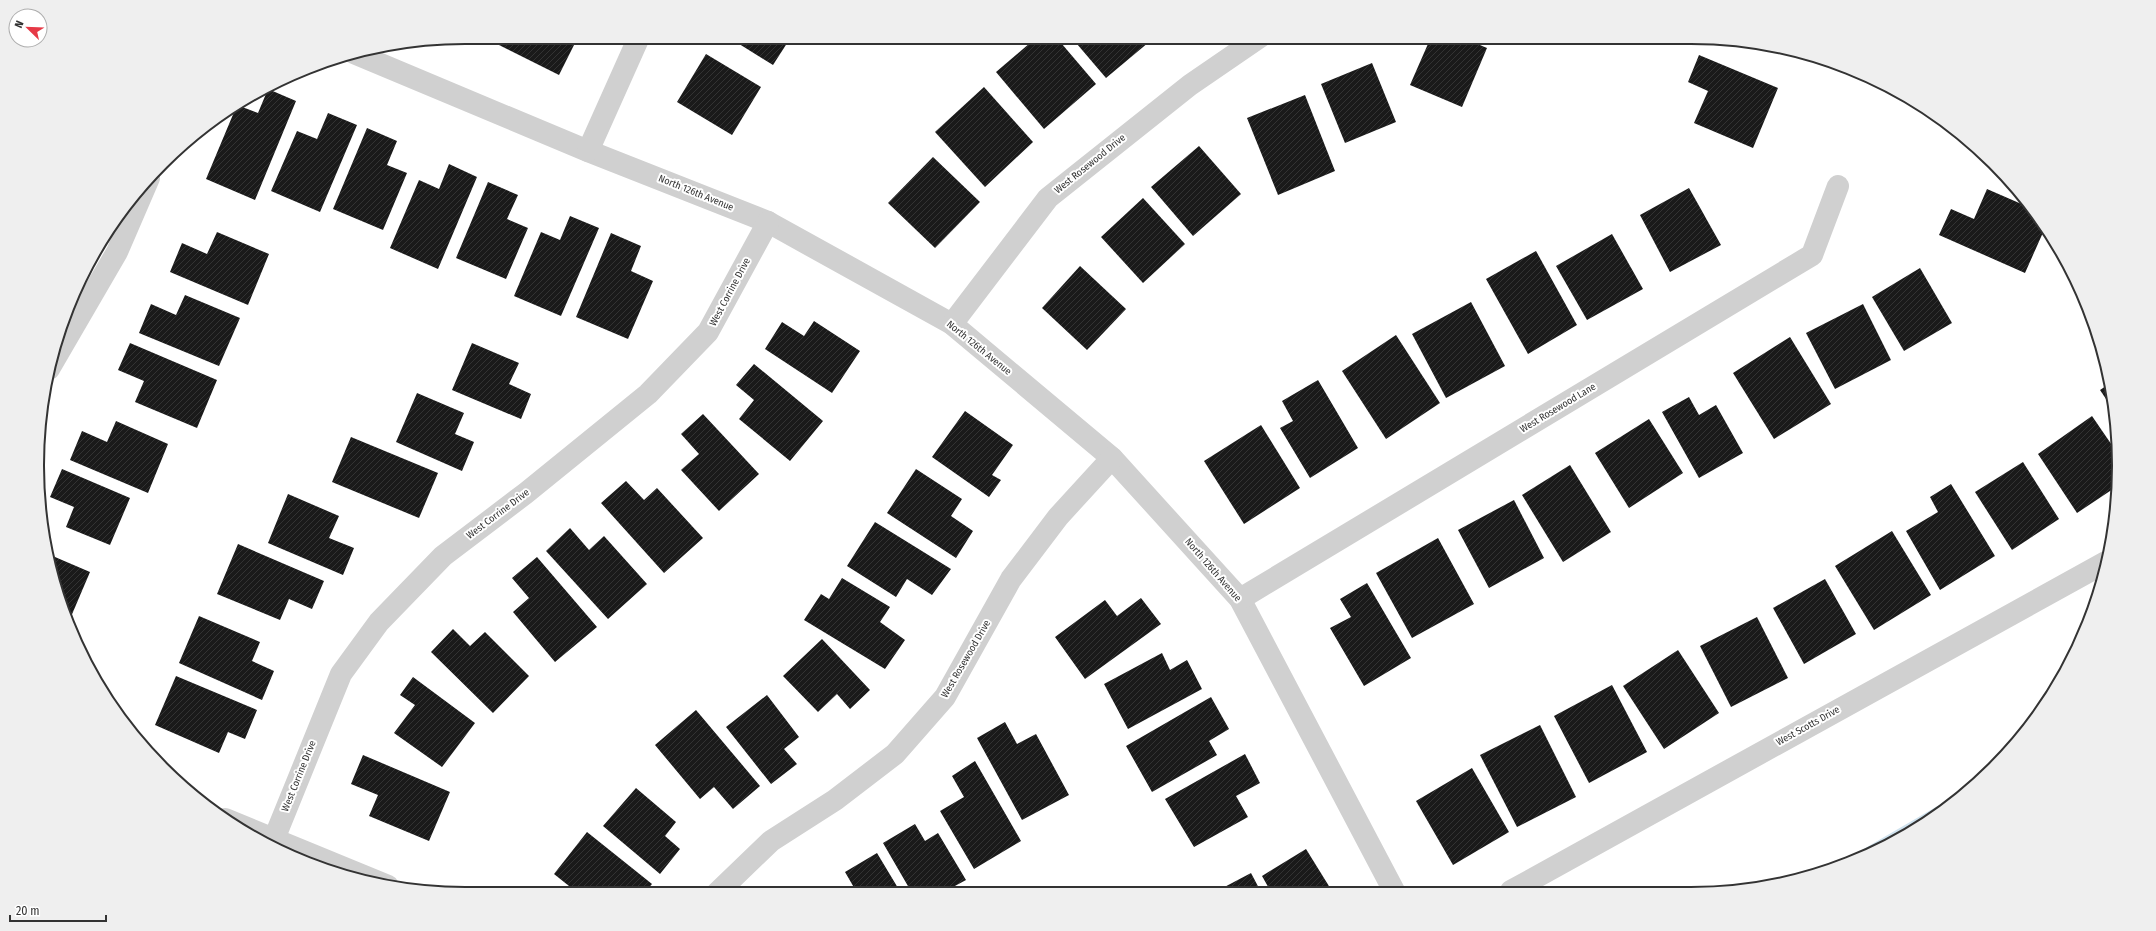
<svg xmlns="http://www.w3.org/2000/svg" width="2156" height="931" font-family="'Fira Sans Condensed',sans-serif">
  <defs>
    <pattern id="building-hatch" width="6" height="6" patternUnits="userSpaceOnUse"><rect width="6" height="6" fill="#1a1a1a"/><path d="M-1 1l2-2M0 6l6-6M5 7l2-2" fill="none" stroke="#333"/></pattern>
  </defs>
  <rect width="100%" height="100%" fill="#fff"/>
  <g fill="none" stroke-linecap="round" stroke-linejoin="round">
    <path stroke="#cfe2ee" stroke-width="10" d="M1851,862L1956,801"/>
  </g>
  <g fill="url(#building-hatch)">
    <path d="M492,37H578L559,75L491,41Z"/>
    <path d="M728,37H791L773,65Z"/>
    <path d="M1037,37H1056L1096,84L1044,129L996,72Z"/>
    <path d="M1071,37H1155L1106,78Z"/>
    <path d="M1431,37H1461L1487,48L1462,107L1410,85Z"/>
    <path d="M706,54L761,87L732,135L677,102Z"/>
    <path d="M1699,55L1778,88L1753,148L1694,123L1708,91L1688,82Z"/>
    <path d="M1372,63L1396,122L1345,143L1321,84Z"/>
    <path d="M984,87L1033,142L985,187L935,132Z"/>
    <path d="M268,89L296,101L255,200L206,179L237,105L258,113Z"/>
    <path d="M1305,95L1335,171L1278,195L1247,118Z"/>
    <path d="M328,113L357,125L320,212L271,191L297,131L317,139Z"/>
    <path d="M367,128L397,141L387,165L407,173L383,230L333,209Z"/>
    <path d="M1199,146L1241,194L1193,236L1151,187Z"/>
    <path d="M933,157L980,202L935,248L888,203Z"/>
    <path d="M449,164L477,177L438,269L390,248L419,180L439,189Z"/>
    <path d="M488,182L518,195L507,219L528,228L506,279L456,258Z"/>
    <path d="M1689,188L1721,245L1670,272L1640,215Z"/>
    <path d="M1987,189L2033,209L2045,228L2025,273L1939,235L1951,209L1974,219Z"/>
    <path d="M1143,198L1185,244L1143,283L1101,237Z"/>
    <path d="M570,216L599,228L561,316L514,296L541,232L560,240Z"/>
    <path d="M217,232L269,254L248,305L170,272L182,243L207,254Z"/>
    <path d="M611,233L641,246L631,271L653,281L628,339L576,317Z"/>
    <path d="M1612,234L1643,289L1587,320L1556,266Z"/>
    <path d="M1536,251L1577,325L1528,354L1486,279Z"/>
    <path d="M1080,266L1126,309L1087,350L1042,308Z"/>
    <path d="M1920,268L1952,323L1904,351L1872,297Z"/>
    <path d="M185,295L240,318L219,366L139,333L151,304L176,315Z"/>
    <path d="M1471,302L1505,366L1446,398L1412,334Z"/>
    <path d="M1863,304L1891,360L1835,389L1806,333Z"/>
    <path d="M814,321L860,351L832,393L765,349L782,322L804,336Z"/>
    <path d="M1396,335L1440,403L1386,439L1342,371Z"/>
    <path d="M1790,337L1831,404L1774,439L1733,373Z"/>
    <path d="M130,343L217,380L197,428L135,402L144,381L118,370Z"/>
    <path d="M472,343L519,363L509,384L531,394L521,419L452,390Z"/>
    <path d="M754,364L823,421L790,461L739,419L754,400L736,385Z"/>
    <path d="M1318,380L1358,448L1310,478L1280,428L1293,421L1282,401Z"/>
    <path d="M2109,384L2114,411L2100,390Z"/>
    <path d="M417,393L464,413L455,434L474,442L462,471L396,442Z"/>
    <path d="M1689,397L1699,415L1716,405L1743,453L1699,478L1662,412Z"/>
    <path d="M965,411L1013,445L992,475L1001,480L989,497L932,457Z"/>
    <path d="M703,414L759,474L719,511L681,470L699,454L681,434Z"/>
    <path d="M2092,416L2118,454L2116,487L2077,513L2038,454Z"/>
    <path d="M1649,419L1683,473L1629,508L1595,453Z"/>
    <path d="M116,421L168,444L148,493L70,460L82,431L107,442Z"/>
    <path d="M1261,425L1300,488L1244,524L1204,461Z"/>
    <path d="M351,437L438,473L419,518L332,482Z"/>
    <path d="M2023,462L2059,519L2012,550L1975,492Z"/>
    <path d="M1570,465L1611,532L1563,562L1522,495Z"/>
    <path d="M62,469L130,498L110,545L66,527L74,507L50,497Z"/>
    <path d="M916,469L962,499L951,516L973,531L956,558L887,513Z"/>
    <path d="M626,481L644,500L657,488L703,538L664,573L601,503Z"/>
    <path d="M1951,484L1995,556L1940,590L1906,531L1938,512L1930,497Z"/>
    <path d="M288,494L339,516L329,538L354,548L343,575L268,543Z"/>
    <path d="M1514,500L1544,558L1489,588L1458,530Z"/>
    <path d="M875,522L951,569L932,595L907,579L896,597L847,566Z"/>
    <path d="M570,528L589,550L604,536L647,584L608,619L546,551Z"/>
    <path d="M1892,531L1931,595L1874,630L1835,566Z"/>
    <path d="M1438,538L1474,604L1412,638L1376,573Z"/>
    <path d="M238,544L324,581L312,609L289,599L280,620L217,594Z"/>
    <path d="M48,554L90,572L70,619L66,618L60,603Z"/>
    <path d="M537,557L597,627L555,662L513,612L529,598L512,578Z"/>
    <path d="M842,578L890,607L880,622L905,640L885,669L804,620L821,594L829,599Z"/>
    <path d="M1825,579L1856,634L1804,664L1773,608Z"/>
    <path d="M1367,583L1411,658L1364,686L1330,628L1351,617L1340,599Z"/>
    <path d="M1141,598L1161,624L1085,679L1055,637L1105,600L1117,616Z"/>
    <path d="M199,616L260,642L252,661L274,671L262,700L179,663Z"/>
    <path d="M1757,617L1788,678L1731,707L1700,646Z"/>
    <path d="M453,629L470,646L485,632L529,676L493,713L431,652Z"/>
    <path d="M822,639L870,690L850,709L837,694L818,712L783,676Z"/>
    <path d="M1678,650L1719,713L1664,749L1623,686Z"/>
    <path d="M1162,653L1170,670L1187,660L1202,689L1128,729L1104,684Z"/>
    <path d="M176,676L257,710L245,739L228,732L219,753L155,725Z"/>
    <path d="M413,677L475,723L442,767L394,733L415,705L400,695Z"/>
    <path d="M1612,685L1647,752L1589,783L1554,716Z"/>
    <path d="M767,695L799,737L784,749L797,764L771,784L726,727Z"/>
    <path d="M1211,697L1229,729L1209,741L1217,755L1152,792L1126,746Z"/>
    <path d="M696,710L760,786L733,809L714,787L700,799L655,745Z"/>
    <path d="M1005,722L1017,744L1036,734L1069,795L1022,820L977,738Z"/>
    <path d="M1540,725L1576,797L1517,827L1480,755Z"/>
    <path d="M1245,754L1260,783L1236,796L1248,817L1194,847L1165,799Z"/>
    <path d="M363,755L450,792L429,841L369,816L378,795L351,784Z"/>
    <path d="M975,761L1021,841L974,869L940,811L964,797L952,776Z"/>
    <path d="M1472,768L1509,832L1453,865L1416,801Z"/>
    <path d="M636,788L676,822L665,836L680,849L660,874L603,826Z"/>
    <path d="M915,824L925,841L938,833L966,880L942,893H912L883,843Z"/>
    <path d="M587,832L652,884L645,893L579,894L554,874Z"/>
    <path d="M1306,849L1332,891L1271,892L1262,876Z"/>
    <path d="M877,853L901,893H853L856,891L845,872Z"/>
    <path d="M1251,873L1261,892H1215Z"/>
    <path d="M821,889L823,893H814Z"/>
  </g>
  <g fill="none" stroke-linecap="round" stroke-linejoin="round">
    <g stroke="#d0d0d0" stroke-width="22">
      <path d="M354,53L588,151L768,222L952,324L1112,458L1240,599L1394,891"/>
      <path d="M588,151L639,37"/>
      <path d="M952,324L1048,198L1190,85L1260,37"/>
      <path d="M49,369L117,252L149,178"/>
      <path d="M1240,599L1812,255L1838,186"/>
      <path d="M225,819L388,886"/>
      <path d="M274,839L341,674L379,622L443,556L526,493L648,394L708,332L768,222"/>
      <path d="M1511,891L2106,562"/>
      <path d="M717,893L771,841L835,800L895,754L945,697L1011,579L1058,517L1112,458"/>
    </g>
  </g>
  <g text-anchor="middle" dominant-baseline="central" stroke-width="4" stroke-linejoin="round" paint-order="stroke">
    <g font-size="10" fill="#333" stroke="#fff">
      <text transform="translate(1090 164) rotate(-39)">West Rosewood Drive</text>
      <text transform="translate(696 193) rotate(22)">North 126th Avenue</text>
      <text transform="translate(730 292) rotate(-62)">West Corrine Drive</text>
      <text transform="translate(979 348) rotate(39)">North 126th Avenue</text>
      <text transform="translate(1558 408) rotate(-31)">West Rosewood Lane</text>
      <text transform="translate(498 514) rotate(-37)">West Corrine Drive</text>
      <text transform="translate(1213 570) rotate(49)">North 126th Avenue</text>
      <text transform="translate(966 659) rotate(-60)">West Rosewood Drive</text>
      <text transform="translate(1808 726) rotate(-29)">West Scotts Drive</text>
      <text transform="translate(299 776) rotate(-68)">West Corrine Drive</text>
    </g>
  </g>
  <path d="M0 0H2156V931H0ZM465 44H1691A421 421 0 0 1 2112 465V466A421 421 0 0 1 1691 887H465A421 421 0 0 1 44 466V465A421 421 0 0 1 465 44Z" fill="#efefef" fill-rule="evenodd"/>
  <path fill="none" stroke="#333" stroke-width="2" d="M465 44H1691A421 421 0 0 1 2112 465V466A421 421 0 0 1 1691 887H465A421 421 0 0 1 44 466V465A421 421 0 0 1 465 44Z"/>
  <g transform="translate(28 28) rotate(293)"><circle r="19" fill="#ffffff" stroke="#adadad"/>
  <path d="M0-3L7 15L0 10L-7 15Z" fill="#e63946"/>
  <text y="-6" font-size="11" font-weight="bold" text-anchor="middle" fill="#333333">N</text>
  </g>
  <path d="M10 915v6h96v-6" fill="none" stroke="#333333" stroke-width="2"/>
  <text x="16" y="915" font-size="12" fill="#333333" stroke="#ffffff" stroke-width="3" paint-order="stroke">20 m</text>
</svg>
